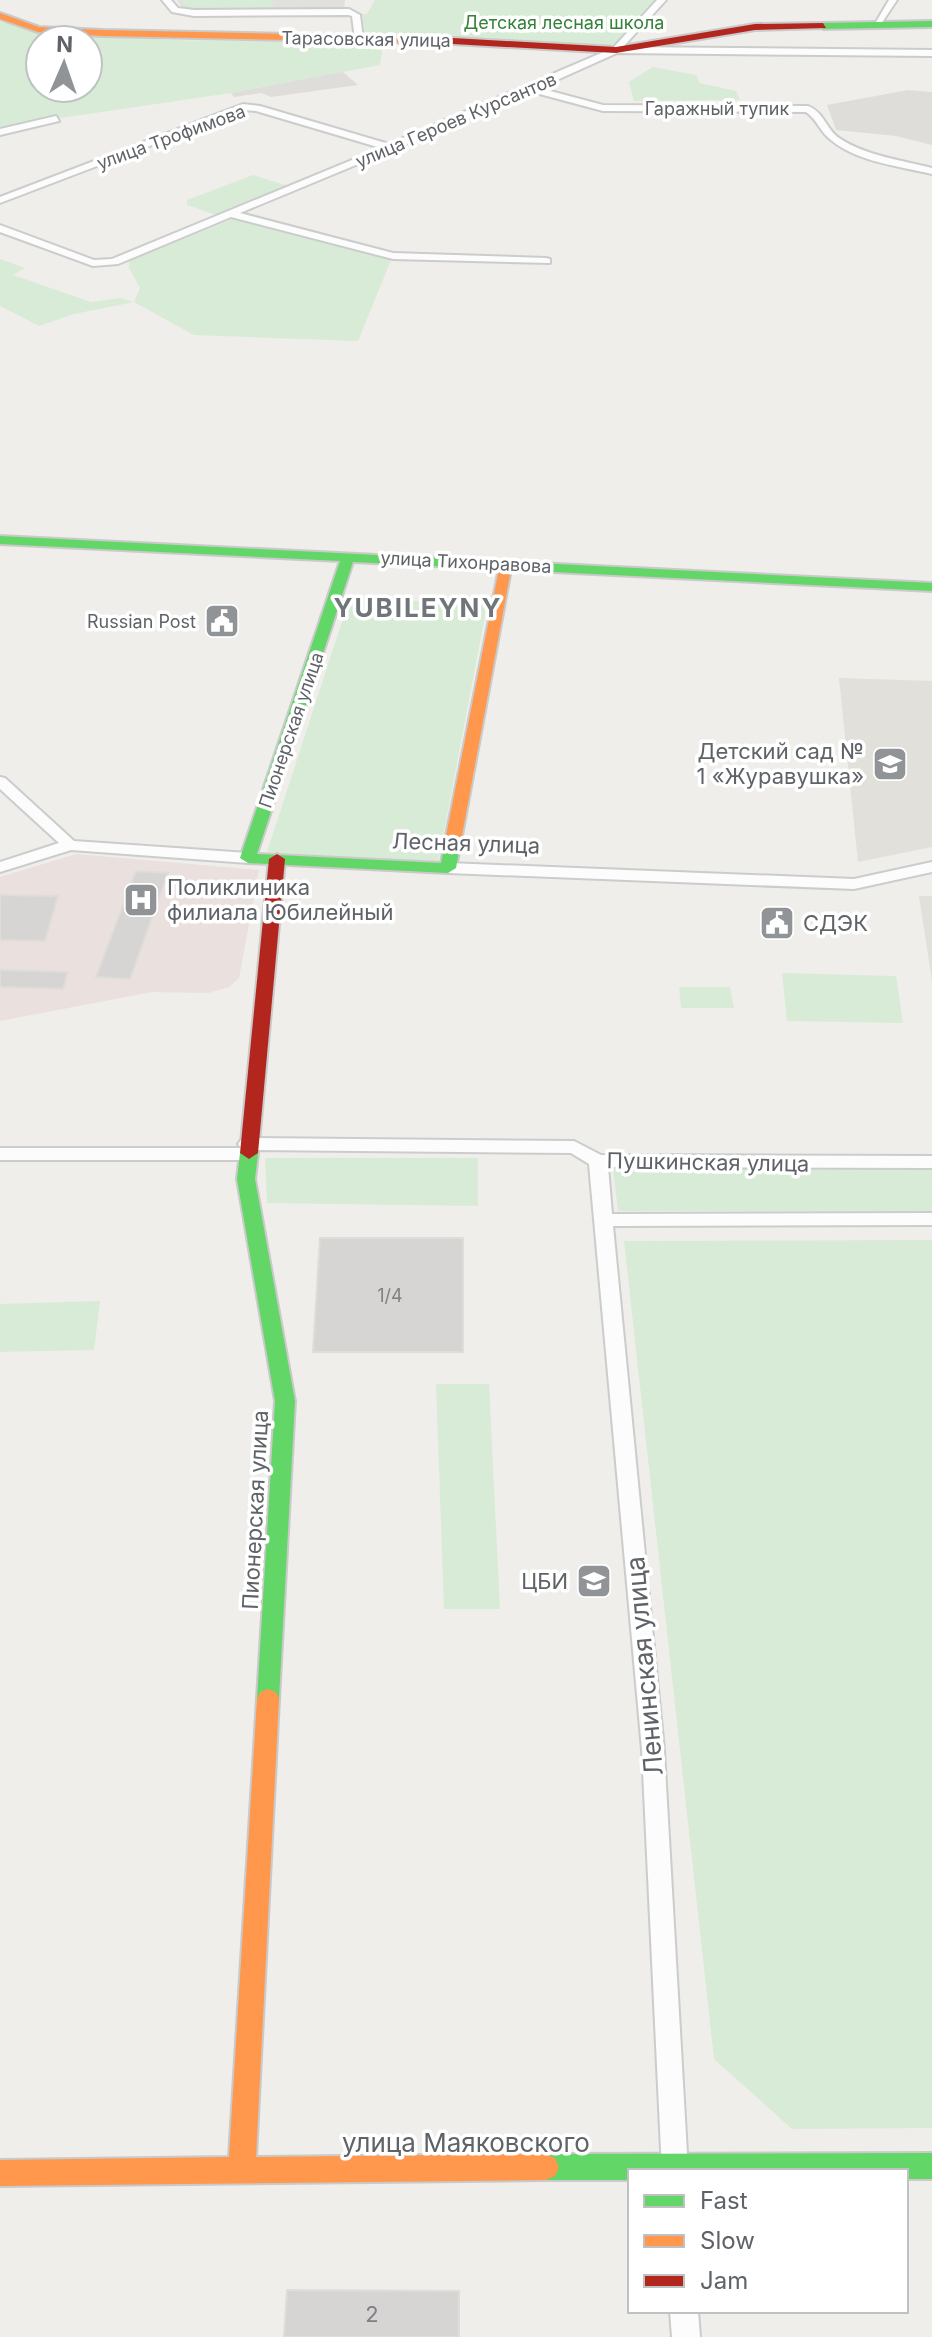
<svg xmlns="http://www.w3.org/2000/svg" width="932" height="2337" font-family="Inter,sans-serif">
  <rect width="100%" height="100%" fill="#efeeea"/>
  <g fill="#dfddda">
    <path d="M342,71L358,85L271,97L261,93L234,97L231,93Z"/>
    <path d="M908,90L932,92V145L896,136L836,130L827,105Z"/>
  </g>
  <g fill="#e2e0da">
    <path d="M177,0H345L344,8L201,11L182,7Z"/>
    <path d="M839,678L932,681V847L858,862Z"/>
    <path d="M919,896H932V981Z"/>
  </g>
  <path fill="#eae0de" d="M76,854L259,870L239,978L229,987L208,993L152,992L0,1021V877Z"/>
  <g fill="#d8ebd6" fill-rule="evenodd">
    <path d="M182,0H274L271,8L203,9L185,6Z"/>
    <path d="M375,0H654L616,44L593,47L365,37L362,14H367Z"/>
    <path d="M0,22L50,33L171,40L383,43L380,65L231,93L47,120L0,131ZM40,40H88V88H40Z"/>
    <path d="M653,67L696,75L700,83L736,91L740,100L634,101L629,82Z"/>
    <path d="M253,175L288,186L216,215L187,205V200Z"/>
    <path d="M233,219L391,260L358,341L194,335L134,302L74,314L39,326L0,306V259L25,268L13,275L91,302L120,298L134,302L140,288L129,268V261Z"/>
    <path d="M350,597L487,605L438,863L267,852Z"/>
    <path d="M782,973L896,976L903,1023L787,1021Z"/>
    <path d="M679,987H730L734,1008H681Z"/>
    <path d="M265,1158H478V1206L267,1203Z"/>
    <path d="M613,1169H932V1211H618Z"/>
    <path d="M932,1240V2128L792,2129L714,2059L624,1241Z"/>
    <path d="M100,1301L94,1350L0,1352V1304Z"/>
    <path d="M436,1384H489L500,1609H444Z"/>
  </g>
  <g fill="#d6d5d3" stroke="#deddd9" stroke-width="2">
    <path d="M136,871L168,873L130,979L96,977Z"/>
    <path d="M0,895L58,896L45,941L0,940Z"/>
    <path d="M0,970L68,972L63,989L0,987Z"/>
    <path d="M320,1238H463V1352H313Z"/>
    <path d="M287,2290L459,2291V2337H284Z"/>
  </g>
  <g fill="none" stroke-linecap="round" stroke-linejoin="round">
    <g stroke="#cbcccc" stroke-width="4">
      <g id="street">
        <path d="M162,0H171L178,8L194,10L349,9L360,15L363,39L359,42L355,39L352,16L348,15L194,16L172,12Z"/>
        <path d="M657,0H666L623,47L932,50V56L617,53L539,88L603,105L808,106C824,112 826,129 839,138C866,156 901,160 932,168V174C899,166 857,162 831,140C820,132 817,119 806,112L603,111L532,92L240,213L393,253L546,258L550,259V263L393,259L231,217L118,264L93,266L0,232V225L94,260L112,259L381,148L256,111L244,110L0,203V197L243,104L260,106L389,144L613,48Z"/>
        <path d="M889,0H897L879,27H873Z"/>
        <path d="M56,116L59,121L0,135V129Z"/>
        <path d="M0,777L5,778L74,841L248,853L256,858L248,863L71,850L0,872V862L59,843L0,789Z"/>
        <path d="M932,862V872L854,889L448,873L440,868L448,863L854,879Z"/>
        <path d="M247,1138L574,1141L601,1155L932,1156V1168L608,1167L612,1214L932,1213V1225L613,1226L664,1750L688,2171H662L642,1750L589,1164L571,1153L253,1150L255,1154L252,1158L246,1160H0V1148H241L238,1144L241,1140Z"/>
        <path d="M670,2311H698L700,2337H672Z"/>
      </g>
    </g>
    <g stroke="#cacacb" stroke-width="4">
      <g id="fast">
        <path d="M932,21V27L823,29L819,26L823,23Z"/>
        <path d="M0,536L932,583V591L353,562L257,854L441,863L445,841L453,836L461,841L456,868L448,873L248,863L240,858L340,561L0,544Z"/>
        <path d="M249,1147L258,1153L255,1179L295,1401L279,1699L276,1706L268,1709L260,1706L257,1699L275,1401L237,1179L240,1153Z"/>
        <path d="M932,2153V2179H906V2171H630V2180H546L537,2176L533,2167L537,2158L546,2154Z"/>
      </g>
    </g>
    <g stroke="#cacacb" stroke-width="4">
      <g id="slow">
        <path d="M0,13L39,27L103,30L435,37L439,40L435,43L103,36L38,32L0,19Z"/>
        <path d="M506,560L512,564L461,841L453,846L445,841L500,564Z"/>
        <path d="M268,1689L276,1692L279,1699L256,2157L546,2154L555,2158L559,2167L555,2176L546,2180L0,2186V2160L229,2157L257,1699L260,1692Z"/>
      </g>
    </g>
    <g stroke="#cacacb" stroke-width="4">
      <g id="jam">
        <path d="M823,23L826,28L755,30L616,53L435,43L431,40L435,37L616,47L755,24Z"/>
        <path d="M277,854L285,859L258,1153L249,1159L240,1153L269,859Z"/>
      </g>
    </g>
    <use href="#street" fill="#fdfcfc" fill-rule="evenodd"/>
    <use href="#fast" fill="#63d668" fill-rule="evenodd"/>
    <use href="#slow" fill="#ff974d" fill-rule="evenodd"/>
    <use href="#jam" fill="#b3261e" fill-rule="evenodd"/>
  </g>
  <defs>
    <g id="civic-square" transform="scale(1.8)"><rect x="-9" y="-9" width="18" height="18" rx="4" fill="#919496" stroke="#fff"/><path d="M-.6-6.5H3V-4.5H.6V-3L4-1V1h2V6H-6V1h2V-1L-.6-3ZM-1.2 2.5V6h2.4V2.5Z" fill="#fff"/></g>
    <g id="school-square" transform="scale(1.8)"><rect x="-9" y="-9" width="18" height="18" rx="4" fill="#919496" stroke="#fff"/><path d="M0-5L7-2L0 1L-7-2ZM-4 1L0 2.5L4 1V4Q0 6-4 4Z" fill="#fff"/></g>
    <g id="hospital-square" transform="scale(1.8)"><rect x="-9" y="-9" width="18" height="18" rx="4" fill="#919496" stroke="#fff"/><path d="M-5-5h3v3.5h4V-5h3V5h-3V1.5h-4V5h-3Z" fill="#fff"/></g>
  </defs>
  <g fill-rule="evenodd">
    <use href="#civic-square" x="222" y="621"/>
    <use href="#school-square" x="890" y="764"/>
    <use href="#hospital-square" x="141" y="900"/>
    <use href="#civic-square" x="777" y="923"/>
    <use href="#school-square" x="594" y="1581"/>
  </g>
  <g text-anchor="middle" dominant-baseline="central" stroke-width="7" stroke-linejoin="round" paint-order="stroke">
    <g font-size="18" fill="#348238" stroke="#fff">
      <text x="564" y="22">Детская лесная школа</text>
    </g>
    <g font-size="18" fill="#5f6368" stroke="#fff">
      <text transform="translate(366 39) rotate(1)">Тарасовская улица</text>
      <text x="717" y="108">Гаражный тупик</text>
      <text transform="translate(456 120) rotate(-23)">улица Героев Курсантов</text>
      <text transform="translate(171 137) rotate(-20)">улица Трофимова</text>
      <text transform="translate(466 562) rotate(3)">улица Тихонравова</text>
      <text transform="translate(291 730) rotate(-71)">Пионерская улица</text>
    </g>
    <g font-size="18" fill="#5f6368" stroke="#fff" text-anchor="end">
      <text x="196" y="621">Russian Post</text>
    </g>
    <g font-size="18" fill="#7e8184">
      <text x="390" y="1295">1/4</text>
    </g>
    <g font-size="22" fill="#5f6368" stroke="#fff" text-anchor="end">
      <text x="864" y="751">Детский сад №<tspan x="864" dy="25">1 «Журавушка»</tspan></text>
      <text x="167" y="887" text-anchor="start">Поликлиника<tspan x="167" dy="25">филиала Юбилейный</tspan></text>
      <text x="803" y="923" text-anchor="start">СДЭК</text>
      <text x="568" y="1581">ЦБИ</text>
    </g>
    <g font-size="22" fill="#5f6368" stroke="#fff">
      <text transform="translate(466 843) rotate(2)">Лесная улица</text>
      <text transform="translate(708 1162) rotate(1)">Пушкинская улица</text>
      <text transform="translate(255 1510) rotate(-87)">Пионерская улица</text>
    </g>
    <g font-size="22" fill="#7e8184">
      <text x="372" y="2314">2</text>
    </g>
    <g font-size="26" font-weight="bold" letter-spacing="2" fill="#70757a" stroke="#fff">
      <text x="418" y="607">YUBILEYNY</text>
    </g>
    <g font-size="26" fill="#5f6368" stroke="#fff">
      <text transform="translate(644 1666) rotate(-95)">Ленинская улица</text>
      <text x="466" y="2142">улица Маяковского</text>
    </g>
  </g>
  <rect x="628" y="2169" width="280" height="144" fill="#ffffff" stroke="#bfc1c3" stroke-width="2"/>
  <rect x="644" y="2195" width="40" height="12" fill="#63d668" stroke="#bfc1c3" stroke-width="2"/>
  <text x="700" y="2209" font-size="24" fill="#5f6368">Fast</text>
  <rect x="644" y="2235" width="40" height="12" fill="#ff974d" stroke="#bfc1c3" stroke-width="2"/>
  <text x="700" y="2249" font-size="24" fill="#5f6368">Slow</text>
  <rect x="644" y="2275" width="40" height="12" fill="#b3261e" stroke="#bfc1c3" stroke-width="2"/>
  <text x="700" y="2289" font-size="24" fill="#5f6368">Jam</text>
  <g transform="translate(64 64) rotate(2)"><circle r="38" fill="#ffffff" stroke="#bfc1c3" stroke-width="2"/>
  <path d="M0-6L14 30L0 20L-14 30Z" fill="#919496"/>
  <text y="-12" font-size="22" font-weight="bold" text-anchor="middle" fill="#5f6368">N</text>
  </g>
</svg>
